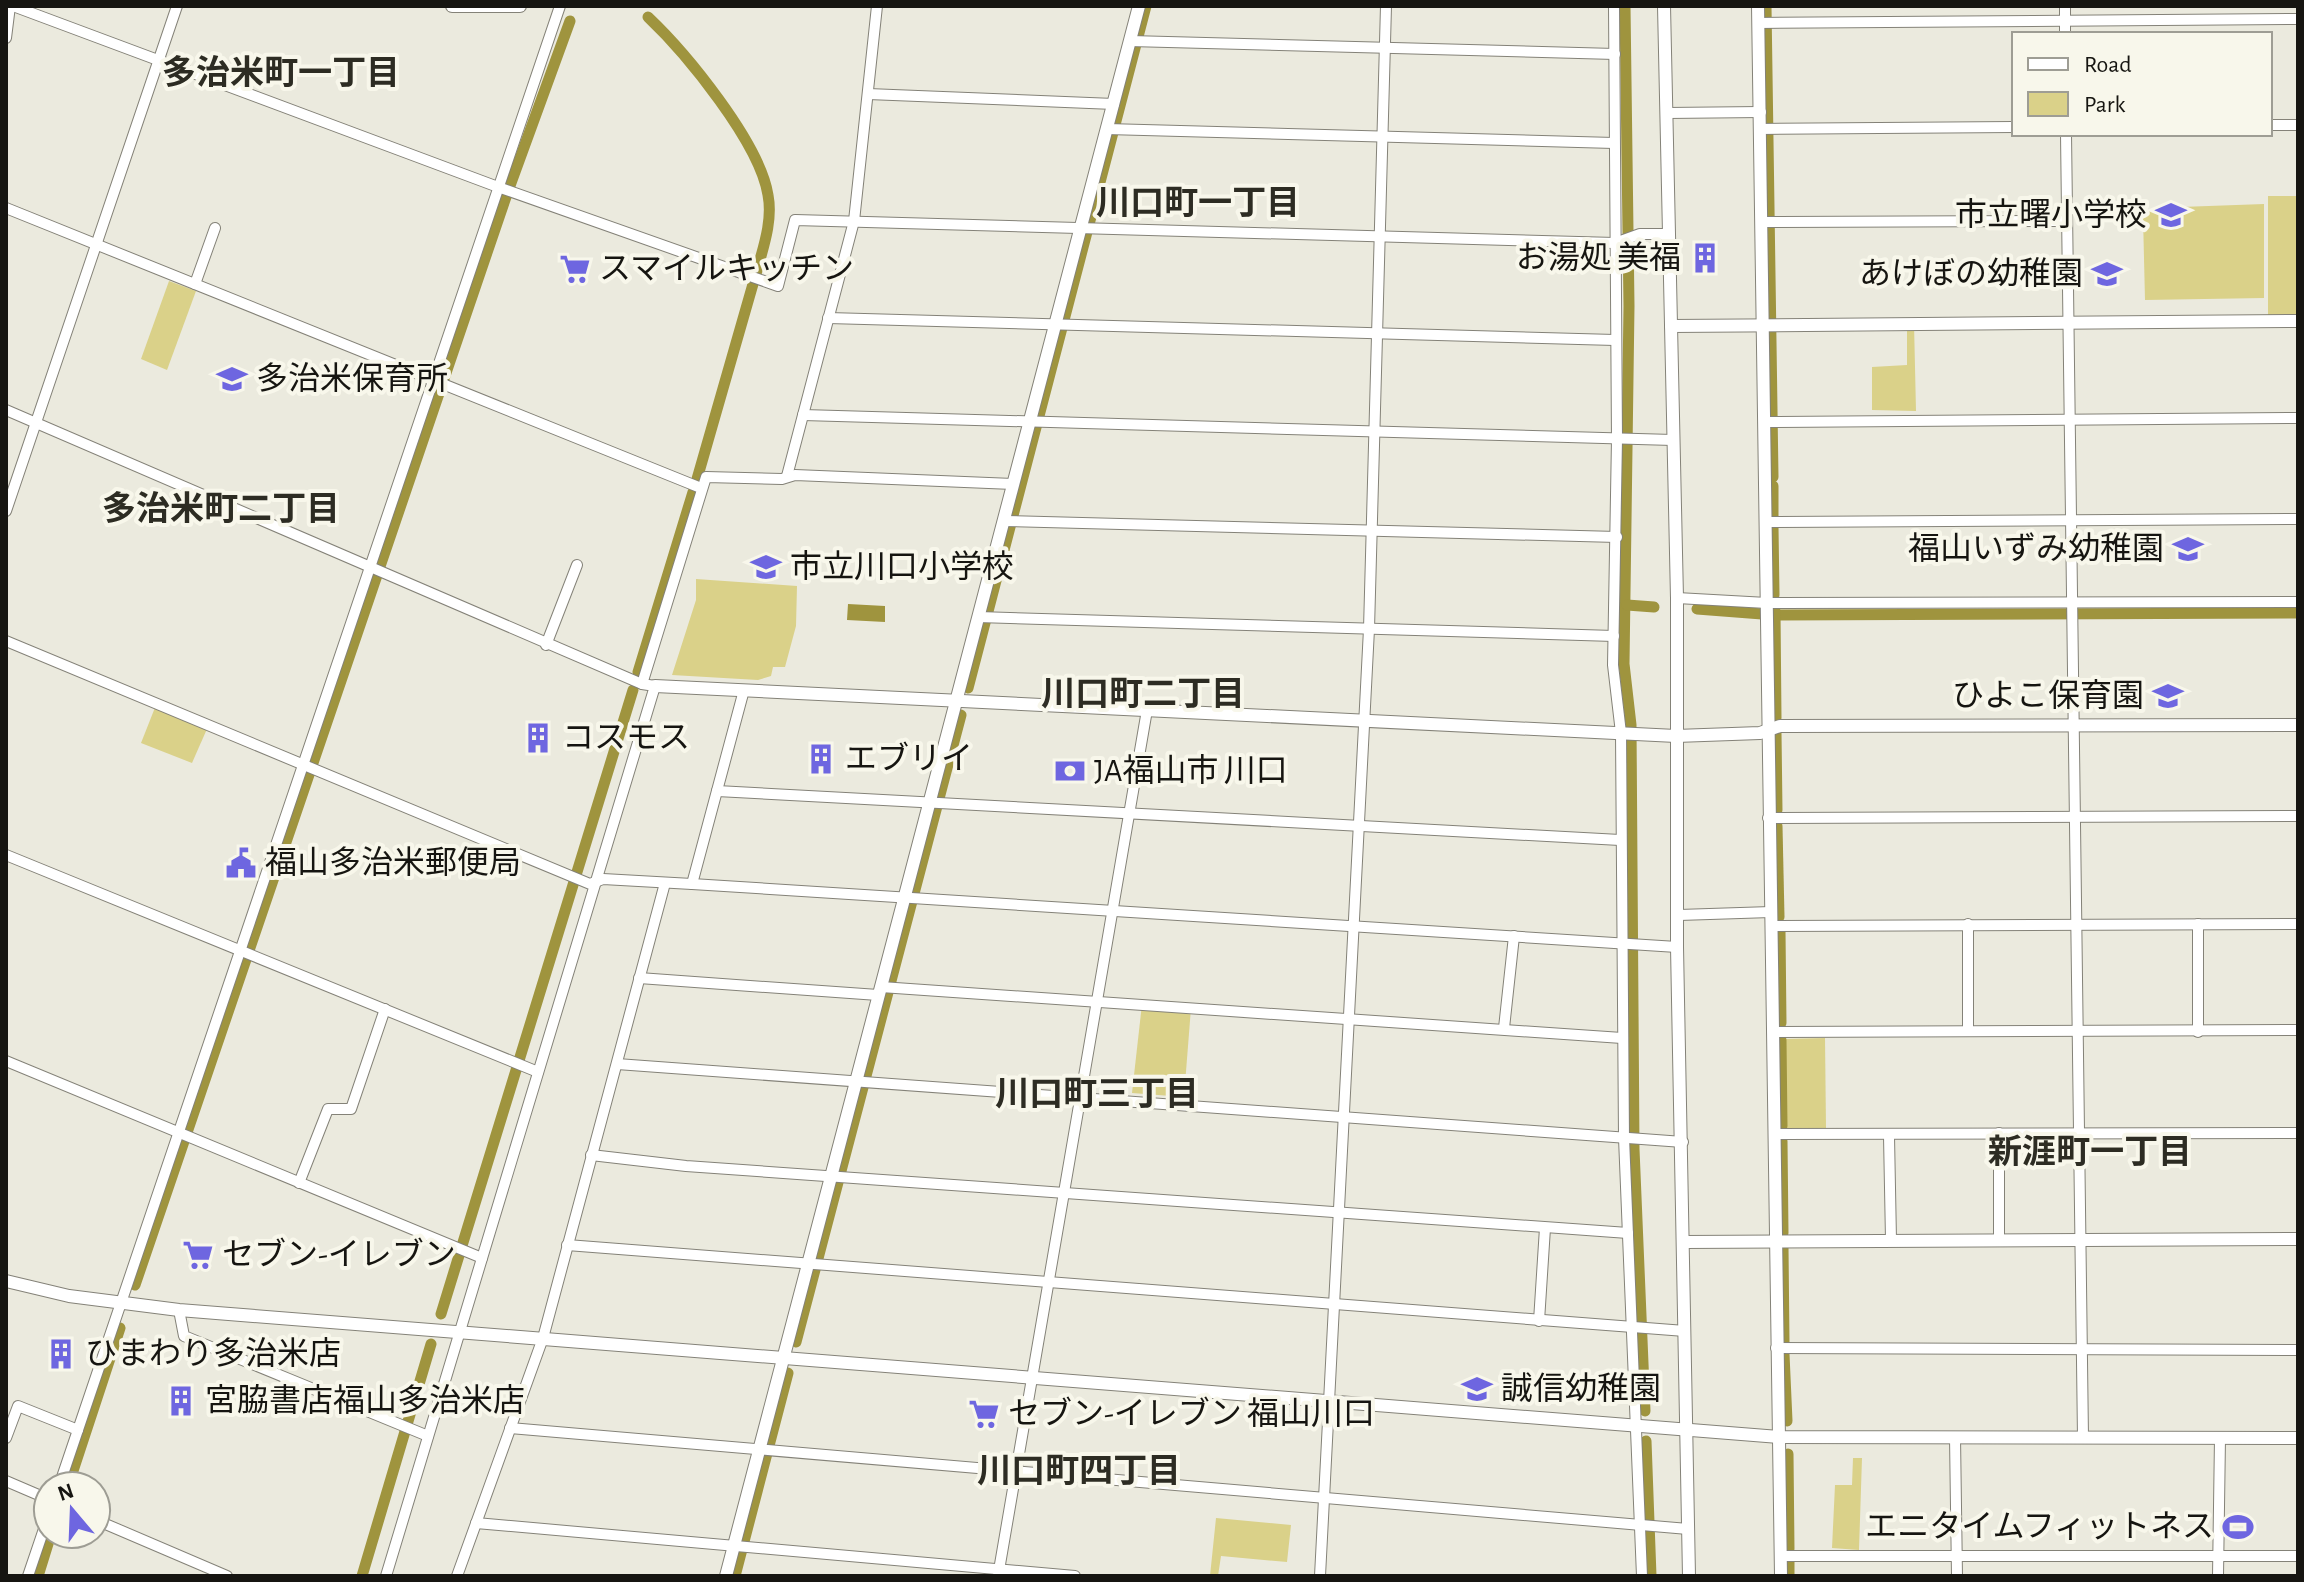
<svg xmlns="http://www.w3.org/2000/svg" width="2304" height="1582" font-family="'Alegreya Sans','Noto Sans JP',sans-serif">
  <rect width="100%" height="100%" fill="#ebeade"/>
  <g fill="#dad189">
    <rect x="2268" y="196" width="30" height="119"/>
    <path d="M2264,204V298L2145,300L2143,216L2153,208Z"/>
    <path d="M169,281L196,291L167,370L141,359Z"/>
    <path d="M1907,323H1914L1916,411L1872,410V367L1907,365Z"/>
    <path d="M696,579L797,586L796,626L785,667H773L771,676L758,680L672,675L696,600Z"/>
    <path d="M158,700L210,722L192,763L141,743Z"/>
    <path d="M1142,1004L1191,1008L1184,1097L1132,1093Z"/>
    <path d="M1825,1038L1826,1128H1784V1039Z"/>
    <path d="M1853,1458H1862L1859,1550L1832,1548L1835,1485H1852Z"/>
    <path d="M1216,1518L1291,1525L1287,1562L1221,1556L1218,1576H1210Z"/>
  </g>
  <path fill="#9f943e" d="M848,604L885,606V622L847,620Z"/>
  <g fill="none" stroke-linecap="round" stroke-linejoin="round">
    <g stroke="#9f943e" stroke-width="11">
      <path d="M1625,6L1629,306L1624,664L1631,725L1634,1149L1645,1411"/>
      <path d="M1766,6L1773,477"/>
      <path d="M648,17C686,53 760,143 768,195C773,221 763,248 756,274"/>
      <path d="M697,479L753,284"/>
      <path d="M1773,486V517"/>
      <path d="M1773,527L1774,595"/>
      <path d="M1627,605L1654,607"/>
      <path d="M1697,609L1775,615L2298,613"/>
      <path d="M1775,611L1776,718"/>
      <path d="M638,672L693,492"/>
      <path d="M968,688L1146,6"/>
      <path d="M1776,733L1777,810"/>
      <path d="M1777,826L1779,917"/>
      <path d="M1780,931L1781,1023"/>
      <path d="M1781,1040L1782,1126"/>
      <path d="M1782,1141L1783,1233"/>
      <path d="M1783,1247L1784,1342"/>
      <path d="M135,1285L507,194L570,21"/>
      <path d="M441,1314L633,690"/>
      <path d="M796,1342L961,715"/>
      <path d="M1784,1354L1787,1421"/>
      <path d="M1646,1441L1651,1576"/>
      <path d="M1788,1454L1789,1549"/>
      <path d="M68,1486L120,1328"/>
      <path d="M1789,1561V1576"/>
      <path d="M38,1576L51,1534"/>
      <path d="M362,1576L431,1344"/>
      <path d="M735,1576L788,1373"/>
    </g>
    <g stroke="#848278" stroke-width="12">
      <g id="minor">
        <path d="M13,6L498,187L778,286L795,220L1615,243L1640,234H1669"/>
        <path d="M1614,6L1617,439L1613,665L1621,733L1624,1138L1642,1576"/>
        <path d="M2065,6V34"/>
        <path d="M1758,23L2298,19"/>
        <path d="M6,38L10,6"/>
        <path d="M1130,41L1615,54"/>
        <path d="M868,94L1114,104"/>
        <path d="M1667,113L1761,112"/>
        <path d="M2270,125H2298"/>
        <path d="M1107,129L1614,143"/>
        <path d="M1760,129L2014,127"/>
        <path d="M2066,134L2083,1438"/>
        <path d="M6,208L701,488"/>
        <path d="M1761,222L2067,221"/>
        <path d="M195,284L215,228"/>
        <path d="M828,318L1615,340"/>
        <path d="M6,410L642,684L655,686L386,1576"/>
        <path d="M803,415L1673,440"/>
        <path d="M1765,422L2298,418"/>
        <path d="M787,476L854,221L877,6"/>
        <path d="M6,511L177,6"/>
        <path d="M1004,521L1617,537"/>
        <path d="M1766,522L2298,519"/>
        <path d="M1677,598L1767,603L2298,602"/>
        <path d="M978,617L1614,636"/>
        <path d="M6,641L590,884L603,879L692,884L1677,947"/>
        <path d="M546,645L577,565"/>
        <path d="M642,684L706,477L782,479L795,475L1013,484"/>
        <path d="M717,791L1620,840"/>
        <path d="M1768,818L2298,816"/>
        <path d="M6,855L538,1072"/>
        <path d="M692,884L744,690"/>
        <path d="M1679,915L1771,912"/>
        <path d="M1968,924V1031"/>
        <path d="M2198,924V1032"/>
        <path d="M1771,926L2298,924"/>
        <path d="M639,978L878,995"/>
        <path d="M881,987L1622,1038"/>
        <path d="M1504,1028L1514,936"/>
        <path d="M1773,1032L2298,1030"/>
        <path d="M6,1061L482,1258"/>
        <path d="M617,1064L1683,1142"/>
        <path d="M1999,1133V1241"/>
        <path d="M1775,1134L2298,1133"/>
        <path d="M1889,1136L1891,1240"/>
        <path d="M591,1155L686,1166L1628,1233"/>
        <path d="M299,1183L328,1109H351L385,1009"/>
        <path d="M567,1245L1685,1331"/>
        <path d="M179,1310L184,1336L428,1436"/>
        <path d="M1539,1321L1545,1228"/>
        <path d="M1776,1348L2298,1350"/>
        <path d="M510,1428L1688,1529"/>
        <path d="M1955,1437L1957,1576"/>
        <path d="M6,1438L18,1406L78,1430"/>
        <path d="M6,1481L48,1499"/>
        <path d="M59,1486L560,6"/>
        <path d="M96,1520L227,1576"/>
        <path d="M476,1523L1075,1576"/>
        <path d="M1780,1556H2298"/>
        <path d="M28,1576L48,1517"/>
        <path d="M457,1576L543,1338L665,883"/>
        <path d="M998,1576L1147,710"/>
        <path d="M1320,1576L1369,629L1386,6"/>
        <path d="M2218,1576L2220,1438"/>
      </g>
    </g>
    <g stroke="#848278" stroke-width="14">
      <g id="tertiary">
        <path d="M452,6H520"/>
        <path d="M1664,6L1677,598V947L1689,1576"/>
        <path d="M1758,6L1781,1576"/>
        <path d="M1671,326L2298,321"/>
        <path d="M655,686L1676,736L1760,733L1780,726L2298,725"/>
        <path d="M1684,1242L2298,1239"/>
        <path d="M6,1281L69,1296L179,1310L1779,1437L2298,1438"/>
        <path d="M726,1576L1139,6"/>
      </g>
    </g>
    <use href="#minor" stroke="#fff" stroke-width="10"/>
    <use href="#tertiary" stroke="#fff" stroke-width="12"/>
  </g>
  <defs>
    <g id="school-bare" transform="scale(2.4)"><path d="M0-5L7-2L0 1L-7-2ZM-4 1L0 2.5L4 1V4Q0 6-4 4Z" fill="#6e66e0" stroke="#f8f7eb" stroke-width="2.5" paint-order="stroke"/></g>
    <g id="building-bare" transform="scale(2.4)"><path d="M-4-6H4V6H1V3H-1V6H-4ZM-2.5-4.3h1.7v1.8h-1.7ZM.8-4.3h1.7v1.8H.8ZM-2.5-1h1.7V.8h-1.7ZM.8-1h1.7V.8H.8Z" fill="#6e66e0" stroke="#f8f7eb" stroke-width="2.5" paint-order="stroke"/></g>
    <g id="supermarket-bare" transform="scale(2.4)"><path d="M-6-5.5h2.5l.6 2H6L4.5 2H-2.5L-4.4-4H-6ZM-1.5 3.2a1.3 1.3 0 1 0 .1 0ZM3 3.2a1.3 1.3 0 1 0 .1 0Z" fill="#6e66e0" stroke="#f8f7eb" stroke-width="2.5" paint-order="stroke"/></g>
    <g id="bank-bare" transform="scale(2.4)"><path d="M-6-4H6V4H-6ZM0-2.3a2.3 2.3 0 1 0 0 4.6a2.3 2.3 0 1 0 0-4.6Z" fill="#6e66e0" stroke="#f8f7eb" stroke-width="2.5" paint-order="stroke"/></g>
    <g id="civic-bare" transform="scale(2.4)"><path d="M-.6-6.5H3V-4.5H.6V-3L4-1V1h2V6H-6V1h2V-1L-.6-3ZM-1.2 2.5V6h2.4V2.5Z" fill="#6e66e0" stroke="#f8f7eb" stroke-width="2.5" paint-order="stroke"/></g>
    <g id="stadium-bare" transform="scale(2.4)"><path d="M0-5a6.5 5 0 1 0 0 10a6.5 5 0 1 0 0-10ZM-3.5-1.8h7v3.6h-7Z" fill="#6e66e0" stroke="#f8f7eb" stroke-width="2.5" paint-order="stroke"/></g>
  </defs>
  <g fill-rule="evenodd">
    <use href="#school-bare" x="2171" y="215"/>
    <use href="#building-bare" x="1705" y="258"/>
    <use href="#supermarket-bare" x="575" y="269"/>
    <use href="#school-bare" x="2107" y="274"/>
    <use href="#school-bare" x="232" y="379"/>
    <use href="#school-bare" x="2188" y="549"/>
    <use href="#school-bare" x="766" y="567"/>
    <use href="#school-bare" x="2168" y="696"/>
    <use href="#building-bare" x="538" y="738"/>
    <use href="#building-bare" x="821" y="759"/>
    <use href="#bank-bare" x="1070" y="771"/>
    <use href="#civic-bare" x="241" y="863"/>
    <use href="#supermarket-bare" x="198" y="1255"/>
    <use href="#building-bare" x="61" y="1354"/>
    <use href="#school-bare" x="1477" y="1389"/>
    <use href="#building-bare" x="181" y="1401"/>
    <use href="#supermarket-bare" x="984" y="1414"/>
    <use href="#stadium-bare" x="2238" y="1527"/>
  </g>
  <g text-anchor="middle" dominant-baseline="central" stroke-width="8" stroke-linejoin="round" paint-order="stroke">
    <g font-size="32" fill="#161511" stroke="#f8f7eb" text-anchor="start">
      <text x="2147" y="215" text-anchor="end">市立曙小学校</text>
      <text x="1681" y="258" text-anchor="end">お湯処 美福</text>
      <text x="599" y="269">スマイルキッチン</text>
      <text x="2083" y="274" text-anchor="end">あけぼの幼稚園</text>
      <text x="256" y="379">多治米保育所</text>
      <text x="2164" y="549" text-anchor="end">福山いずみ幼稚園</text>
      <text x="790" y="567">市立川口小学校</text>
      <text x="2144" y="696" text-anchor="end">ひよこ保育園</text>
      <text x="562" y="738">コスモス</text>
      <text x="845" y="759">エブリイ</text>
      <text x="1094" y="771">JA福山市 川口</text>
      <text x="265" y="863">福山多治米郵便局</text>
      <text x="222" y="1255">セブン-イレブン</text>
      <text x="85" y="1354">ひまわり多治米店</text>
      <text x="1501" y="1389">誠信幼稚園</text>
      <text x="205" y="1401">宮脇書店福山多治米店</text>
      <text x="1008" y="1414">セブン-イレブン 福山川口</text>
      <text x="2214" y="1527" text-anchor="end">エニタイムフィットネス</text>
    </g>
    <g font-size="34" font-weight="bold" fill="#2d2c23" stroke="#f8f7eb">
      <text x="281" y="74">多治米町一丁目</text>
      <text x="1198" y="204">川口町一丁目</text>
      <text x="221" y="510">多治米町二丁目</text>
      <text x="1143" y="695">川口町二丁目</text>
      <text x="1097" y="1095">川口町三丁目</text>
      <text x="2090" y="1153">新涯町一丁目</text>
      <text x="1079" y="1472">川口町四丁目</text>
    </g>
  </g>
  <rect width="2304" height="1582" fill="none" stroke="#161511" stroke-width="16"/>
  <rect x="2012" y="32" width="260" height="104" fill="#f8f7eb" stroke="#9e9d94" stroke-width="2"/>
  <rect x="2028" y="58" width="40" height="12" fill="#ffffff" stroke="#9e9d94" stroke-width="2"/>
  <text x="2084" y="72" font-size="24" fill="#161511">Road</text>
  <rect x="2028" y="92" width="40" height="24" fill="#dad189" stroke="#9e9d94" stroke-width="2"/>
  <text x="2084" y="112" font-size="24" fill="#161511">Park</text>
  <g transform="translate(72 1510) rotate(341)"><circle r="38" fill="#f8f7eb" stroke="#9e9d94" stroke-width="2"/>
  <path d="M0-6L14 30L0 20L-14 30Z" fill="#6e66e0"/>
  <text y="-12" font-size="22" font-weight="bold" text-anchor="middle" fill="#161511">N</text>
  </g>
</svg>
